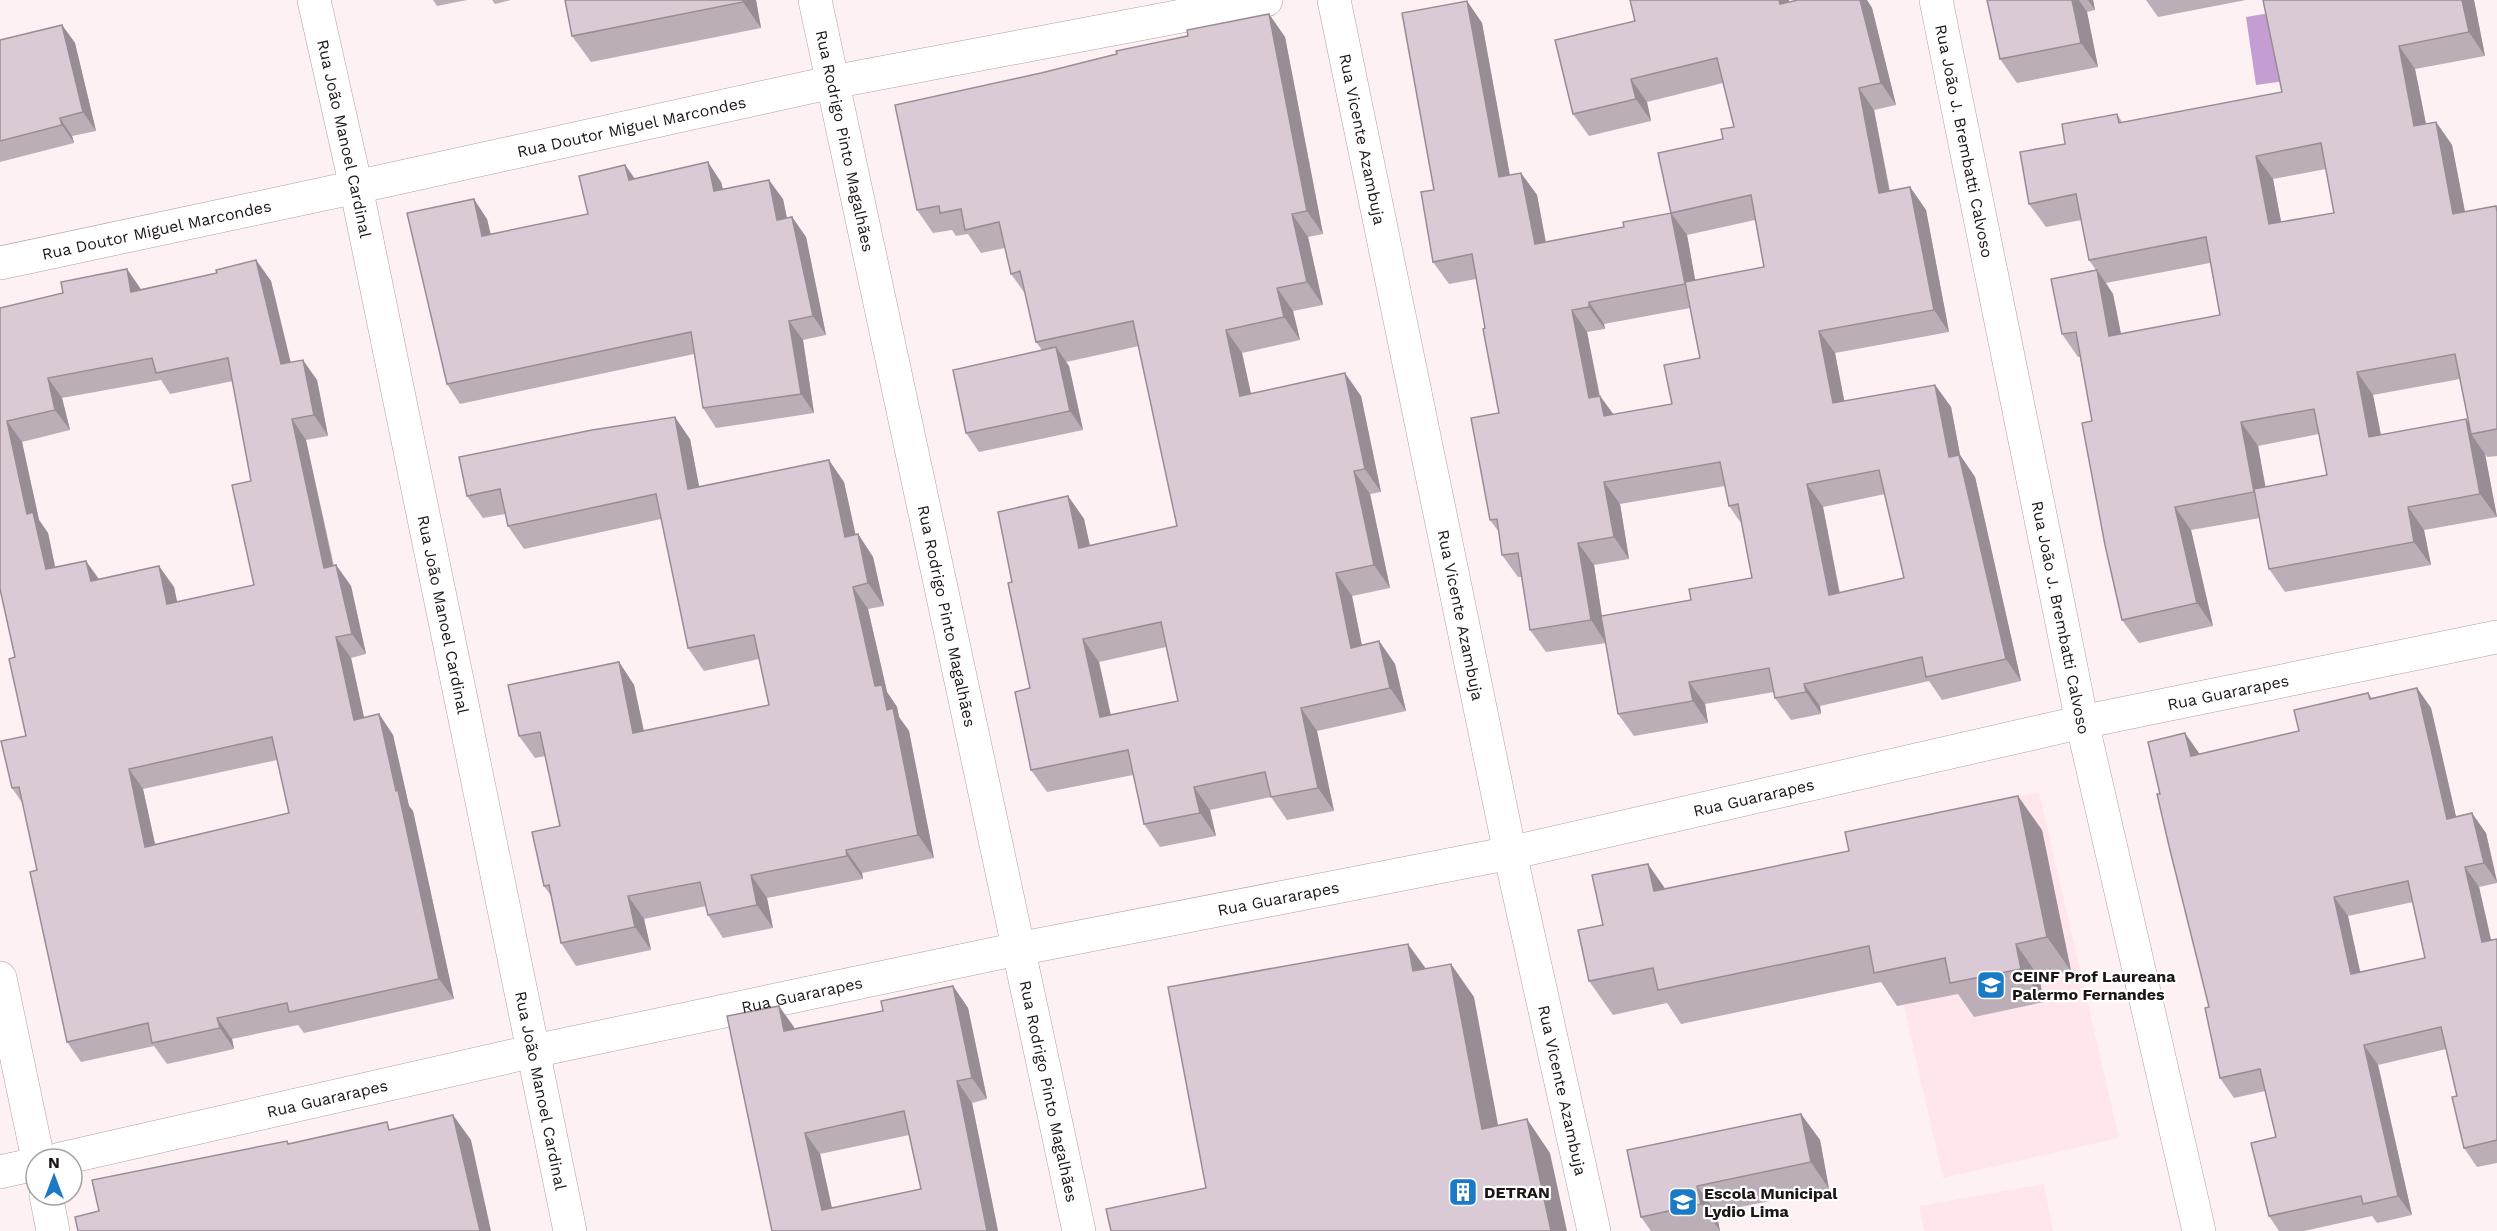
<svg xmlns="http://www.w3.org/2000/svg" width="2497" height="1231" font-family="'Work Sans',sans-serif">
  <rect width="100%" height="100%" fill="#fef1f4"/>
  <g fill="#fee6ec">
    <path d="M2039,792L2119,1138L1943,1178L1864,831Z"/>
    <path d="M2044,1184L2053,1231H1924L1919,1206Z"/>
  </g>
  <path fill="#c49ed3" d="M2275,12L2285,81L2256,85L2246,17Z"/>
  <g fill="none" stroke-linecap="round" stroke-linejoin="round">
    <g stroke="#b19ea3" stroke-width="34">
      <g id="minor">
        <path id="s1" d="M314,0L356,187L570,1231"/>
        <path id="s2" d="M815,0L1079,1231"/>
        <path id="s3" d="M1334,0L1510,853L1594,1231"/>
        <path id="s4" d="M1936,0L2082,722L2199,1231"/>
        <path id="s5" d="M0,263L356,187L833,82L1266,0"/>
        <path d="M0,978L38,1159"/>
        <path id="s6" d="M60,1159L534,1051L1018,949L1510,853L2082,722L2497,637"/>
        <path d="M0,1172L36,1164"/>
        <path d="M46,1195L53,1231"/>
      </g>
    </g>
    <use href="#minor" stroke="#fff" stroke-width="33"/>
  </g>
  <g fill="#bbaeb7" fill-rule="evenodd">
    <path d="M433,0H467L437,6Z"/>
    <path d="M492,0H511L495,4Z"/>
    <path d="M565,0H756L761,28L591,62L572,36Z"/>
    <path d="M1798,0H1867L1872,8L1896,105L1874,110L1890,191L1910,187L1926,210L1949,332L1835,353L1844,401L1935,385L1951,407L1960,455L1975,477L2021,681L1942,700L1929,681L1820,706L1821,714L1791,720L1775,698L1774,692L1705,704L1708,723L1634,736L1618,714L1606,643L1546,652L1530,630L1521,577H1518L1502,555L1499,532L1490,520L1499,413L1485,328L1476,279L1449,284L1433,262L1434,190L1467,1L1482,23L1510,175L1521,173L1537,195L1546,242L1624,227L1671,213L1687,235L1695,280L1764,267L1755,220L1687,235L1671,213L1723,139L1734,127L1723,83L1647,102L1651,121L1589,136L1573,114L1635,21L1790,2ZM1690,308L1700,358L1672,404L1614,415L1600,396L1587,332L1605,329L1604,324ZM1725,486L1729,506L1741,523L1752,578L1691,600L1602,616L1594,565L1629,559L1620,504ZM1885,494L1904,578L1840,593L1823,507Z"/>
    <path d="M1987,0H2093L2095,10L2087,12L2098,67L2017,83L2000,59Z"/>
    <path d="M2146,0H2246L2158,17Z"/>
    <path d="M2263,0H2474L2485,56L2415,69L2426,124L2436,122L2452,145L2465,212L2496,206L2497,208V456L2487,457L2485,454L2497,517L2424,530L2431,565L2285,592L2269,569L2260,518L2191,530L2213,626L2139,643L2122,620L2092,421L2080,357H2078L2062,334L2096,270L2089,260L2081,220L2046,227L2029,204L2065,144L2117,114L2122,122L2282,92ZM2326,169L2334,213L2281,222L2273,179ZM2210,263L2220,315L2121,334L2113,294L2106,283ZM2460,379L2469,423L2466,419L2381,435L2373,395ZM2319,434L2327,475L2265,487L2258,446Z"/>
    <path d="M1269,14L1285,37L1323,234L1308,237L1323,305L1293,311L1300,340L1242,353L1251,393L1361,396L1381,492L1370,494L1390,588L1352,596L1362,646L1379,641L1395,664L1406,711L1317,731L1334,811L1287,820L1271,797L1210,810L1216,836L1160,847L1144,824L1133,775L1047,792L1031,770L1030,688L1012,582L1068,496L1084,519L1090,545L1177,526L1139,346L1066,362L1069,366L1083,430L979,452L966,433L1042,350L1036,342L1026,295L1011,274L1005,248L981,253L968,234L956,236L952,230L933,233L917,210L1041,73ZM1166,647L1178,701L1111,715L1099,662Z"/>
    <path d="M62,25L75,43L96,131L72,136L74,143L0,162V40Z"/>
    <path d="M625,165L635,179L721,182L723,189L783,199L787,218L792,217L806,237L826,335L803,340L814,413L716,428L703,408L694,354L460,404L447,384L487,219L491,234L588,214Z"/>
    <path d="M256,260L271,281L290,362L317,380L328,436L306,440L334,566L336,565L351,586L366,654L351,658L364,718L379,714L393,735L409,806L413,811L454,999L304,1033L298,1025L232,1039L234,1049L167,1064L154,1046L81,1062L67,1042L37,870L23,804L12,788L26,736L15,657L0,308L63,293L127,269L141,289L217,273ZM161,380L170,394L233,381L251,481L254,585L177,602L174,587L99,579L55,567L48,533L39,520L22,442L70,430L62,398ZM277,760L289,813L155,844L143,789Z"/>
    <path d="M690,439L699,487L844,482L855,534H858L873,557L884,606L868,609L887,692L897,707L899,717L909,731L934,858L862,873L863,879L767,898L773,928L723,938L708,915L706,906L644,919L651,950L576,966L561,943L551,896L544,886L560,826L545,756L535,758L519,736L619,662L634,685L644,731L769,705L759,659L704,671L688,648L661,519L524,549L508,526L505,514L483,518L467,496Z"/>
    <path d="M2417,688L2431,708L2456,817L2486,833L2497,881V883L2479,887L2491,940L2497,939V1163L2477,1167L2464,1148L2457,1096L2446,1049L2378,1065L2412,1215L2377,1223L2372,1216L2304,1231H2279L2269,1216L2276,1137L2265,1091L2234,1098L2220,1078L2209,1007L2160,794L2199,754L2299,731L2368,693L2372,698ZM2413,902L2425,958L2360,972L2348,916Z"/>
    <path d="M2042,830L2071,971L2039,977L2044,1002L1974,1017L1958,994L1897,1006L1881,982L1681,1024L1667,1003L1613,1015L1589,981L1603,925Z"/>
    <path d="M953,986L968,1008L987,1099L972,1103L998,1231H772L779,1006L794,1029L883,1011ZM909,1135L921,1189L832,1208L820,1154Z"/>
    <path d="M1801,1114L1820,1140L1829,1189L1716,1212L1720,1231H1651L1641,1217Z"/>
  </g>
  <g fill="#998d95">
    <path d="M743,0H756L761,28L743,2Z"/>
    <path d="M1779,0H1789L1796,27L1780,4Z"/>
    <path d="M1860,0H1867L1872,8L1896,105L1881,83Z"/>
    <path d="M2072,0H2079L2087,12L2098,67L2081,43Z"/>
    <path d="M2088,0H2093L2095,10Z"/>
    <path d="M2462,0H2474L2485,56L2469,32Z"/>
    <path d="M1467,1L1482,23L1514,199L1499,177Z"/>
    <path d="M1269,14L1285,37L1323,234L1307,211Z"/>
    <path d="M62,25L75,43L96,131L83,112Z"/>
    <path d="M2399,46L2415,69L2431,149L2414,126Z"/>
    <path d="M1631,79L1647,102L1651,121L1636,99Z"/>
    <path d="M1859,88L1874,110L1894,216L1879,193Z"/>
    <path d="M60,118L72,136L74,143L62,125Z"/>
    <path d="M2436,122L2452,145L2470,238L2453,214Z"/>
    <path d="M2256,156L2273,179L2286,248L2269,224Z"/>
    <path d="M708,162L721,182L728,210L714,191Z"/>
    <path d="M625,165L639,185L629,180Z"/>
    <path d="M1521,173L1537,195L1550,266L1535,244Z"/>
    <path d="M769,180L783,199L791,239L777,220Z"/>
    <path d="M1910,187L1926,210L1949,332L1934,310Z"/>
    <path d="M474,199L487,219L495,256L482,236Z"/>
    <path d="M1671,213L1687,235L1700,306L1685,284Z"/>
    <path d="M1292,214L1308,237L1323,305L1307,282Z"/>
    <path d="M792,217L806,237L826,335L813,316Z"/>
    <path d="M256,260L271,281L296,384L281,364Z"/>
    <path d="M127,269L141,290L131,292Z"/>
    <path d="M2097,270L2113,294L2126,359L2109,336Z"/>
    <path d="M1277,288L1293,311L1300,340L1284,317Z"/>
    <path d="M1589,302L1604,324L1605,329L1589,307Z"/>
    <path d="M1572,310L1587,332L1604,420L1589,398Z"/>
    <path d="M789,321L803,340L814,413L801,394Z"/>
    <path d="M1226,330L1242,353L1256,418L1240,396Z"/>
    <path d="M1819,331L1835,353L1849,425L1833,403Z"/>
    <path d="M1056,347L1069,366L1083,430L1070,411Z"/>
    <path d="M303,360L317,380L328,436L314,415Z"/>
    <path d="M2357,372L2373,395L2386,461L2369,437Z"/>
    <path d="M1345,373L1361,396L1381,492L1365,469Z"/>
    <path d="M48,378L62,398L70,430L55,410Z"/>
    <path d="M1935,385L1951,407L1960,455L1975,477L2021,681L2006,659L1949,457Z"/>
    <path d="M1600,396L1616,418L1604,416Z"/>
    <path d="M675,417L690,439L704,512L688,489Z"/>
    <path d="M292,419L306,440L338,589L324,568Z"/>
    <path d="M2466,419L2476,433L2471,434L2485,454L2497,517L2480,494Z"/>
    <path d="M7,421L22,442L39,520L48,533L60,590L46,569L27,514Z"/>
    <path d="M2241,422L2258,446L2271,516L2254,492Z"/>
    <path d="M829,460L844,482L861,559L845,537Z"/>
    <path d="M1354,471L1370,494L1390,588L1374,565Z"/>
    <path d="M1604,482L1620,504L1629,559L1614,537Z"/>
    <path d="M1807,484L1823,507L1844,618L1829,595Z"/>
    <path d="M1068,496L1084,519L1095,571L1079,548Z"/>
    <path d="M2175,507L2191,530L2213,626L2197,603Z"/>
    <path d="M2408,507L2424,530L2431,565L2414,542Z"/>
    <path d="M858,534L873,557L884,606L868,583Z"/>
    <path d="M1578,543L1594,565L1606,643L1591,620Z"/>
    <path d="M86,561L101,582L91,581Z"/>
    <path d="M336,565L351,586L366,654L352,634Z"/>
    <path d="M159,566L174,587L182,625L167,604Z"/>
    <path d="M1336,573L1352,596L1367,671L1351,648Z"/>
    <path d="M853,587L868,609L887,692L897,707L899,717L909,731L934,858L918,835L875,686Z"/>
    <path d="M336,637L351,658L369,740L354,720Z"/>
    <path d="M1083,639L1099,662L1116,740L1100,717Z"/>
    <path d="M1379,641L1395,664L1406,711L1390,688Z"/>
    <path d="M619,662L634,685L649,756L633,733Z"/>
    <path d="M1689,682L1705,704L1708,723L1693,701Z"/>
    <path d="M1804,684L1820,706L1821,714L1806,692Z"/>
    <path d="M2417,688L2431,708L2461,838L2447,819Z"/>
    <path d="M1301,708L1317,731L1334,811L1318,788Z"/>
    <path d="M379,714L393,735L409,806L413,811L454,999L439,979Z"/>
    <path d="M2185,733L2199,753L2204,775L2191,756Z"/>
    <path d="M129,769L143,789L160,867L145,847Z"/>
    <path d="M1194,787L1210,810L1216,836L1200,813Z"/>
    <path d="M2018,796L2042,830L2071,971L2047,937Z"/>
    <path d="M2472,813L2486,833L2497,882L2484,863Z"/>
    <path d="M846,850L862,873L863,879L847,856Z"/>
    <path d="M1648,864L1671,897L1654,891Z"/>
    <path d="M2465,867L2479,887L2496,962L2482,942Z"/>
    <path d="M751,875L767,898L773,928L757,905Z"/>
    <path d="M628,896L644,919L651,950L635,927Z"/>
    <path d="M2334,897L2348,916L2365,994L2351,974Z"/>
    <path d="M1408,944L1432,977L1413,971Z"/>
    <path d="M2016,944L2039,977L2044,1002L2021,969Z"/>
    <path d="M1451,964L1474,997L1505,1162L1482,1129Z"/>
    <path d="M953,986L968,1008L987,1099L972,1078Z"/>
    <path d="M779,1006L794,1027L799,1053L784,1031Z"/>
    <path d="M217,1018L232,1039L234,1049L220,1028Z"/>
    <path d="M2364,1045L2378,1065L2412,1215L2398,1196Z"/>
    <path d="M957,1081L972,1103L998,1231H987Z"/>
    <path d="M1801,1114L1820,1140L1829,1189L1811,1162Z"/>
    <path d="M453,1115L471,1140L491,1231H480Z"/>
    <path d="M1527,1119L1550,1153L1567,1231H1551Z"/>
    <path d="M805,1133L820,1154L837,1231L822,1210Z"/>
    <path d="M1697,1186L1716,1212L1720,1231L1701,1204Z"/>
  </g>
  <g fill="#dacad5" stroke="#998d95" stroke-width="1.5" fill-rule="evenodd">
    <path d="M565,0H743V2L572,36Z"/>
    <path d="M1630,0H1779L1780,4L1798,0H1860L1881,83L1859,88L1879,193L1910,187L1934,310L1819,331L1833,403L1935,385L1949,457L1959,455L2006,659L1926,677L1922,657L1804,684L1806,692L1775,698L1769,668L1689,682L1693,701L1618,714L1601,616L1691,600L1689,589L1752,578L1738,504L1729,506L1720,462L1604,482L1614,537L1578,543L1591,620L1530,630L1518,553L1502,555L1497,519L1490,520L1471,418L1499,413L1483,329L1485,328L1472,254L1433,262L1421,192L1434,190L1402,13L1467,1L1499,177L1521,173L1535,244L1624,227L1623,222L1671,213L1685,284L1589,302V307L1572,310L1589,398L1600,396L1604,416L1672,404L1664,365L1700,358L1685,282L1764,267L1751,195L1671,213L1658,153L1723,139L1721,129L1734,127L1717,58L1631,79L1636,99L1573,114L1555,40L1635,21ZM1879,470L1904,578L1829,595L1807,484Z"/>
    <path d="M1987,0H2072L2081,43L2000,59Z"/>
    <path d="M2263,0H2462L2469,32L2399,46L2414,126L2436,122L2453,214L2496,206L2497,212V429L2471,434L2455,354L2357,372L2369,437L2466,419L2480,494L2408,507L2414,542L2269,569L2254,489L2327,475L2314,409L2241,422L2254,492L2175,507L2197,603L2122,620L2105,545L2082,423L2092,421L2076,332L2062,334L2051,279L2097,270L2109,336L2220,315L2206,237L2089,260L2076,194L2029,204L2020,152L2065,144L2062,124L2117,114L2119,123L2282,92ZM2321,143L2334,213L2269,224L2256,156Z"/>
    <path d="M1269,14L1307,211L1292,214L1307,282L1277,288L1284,317L1226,330L1240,396L1345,373L1365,469L1354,471L1374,565L1336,573L1351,648L1379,641L1390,688L1301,708L1318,788L1271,797L1265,772L1194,787L1200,813L1144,824L1128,750L1031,770L1015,692L1030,688L1008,583L1012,582L998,512L1068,496L1079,548L1177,526L1133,321L1036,342L1020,271L1011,274L999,222L965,230L961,209L940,213L939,206L917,210L895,105L1041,73L1117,54L1116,51L1188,36L1187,30ZM1161,622L1178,701L1100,717L1083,639Z"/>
    <path d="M62,25L83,112L60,118L62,125L0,141V40Z"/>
    <path d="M708,162L714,191L769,180L777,220L792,217L813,316L789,321L801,394L703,408L691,332L447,384L407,213L474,199L482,236L588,214L579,176L625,165L629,180Z"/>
    <path d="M256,260L281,364L303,360L314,415L292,419L324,568L336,565L352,634L336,637L354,720L379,714L396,791L398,790L439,979L289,1012L287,1003L217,1018L220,1028L152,1043L148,1023L67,1042L30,872L37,870L19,787L12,788L1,741L26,736L9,659L15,657L0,589V308L63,293L61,282L127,269L131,292L217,273L216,270ZM152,358L156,373L228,358L251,481L232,485L254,585L167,604L159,566L91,581L86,561L46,569L33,512L27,514L7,421L55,410L48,378ZM272,737L289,813L145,847L129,769Z"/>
    <path d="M1056,347L1070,411L966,433L953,370Z"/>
    <path d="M675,417L688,489L829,460L845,537L858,534L868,583L853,587L875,686L882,685L887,710L893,708L918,835L846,850L847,856L751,875L757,905L708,915L700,882L628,896L635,927L561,943L549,885L544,886L532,832L560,826L540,732L519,736L508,685L619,662L633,733L769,705L754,635L688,648L656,494L508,526L500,489L467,496L459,457L592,430Z"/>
    <path d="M2417,688L2447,819L2472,813L2484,863L2465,867L2482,942L2497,939V1140L2464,1148L2452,1097L2457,1096L2441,1027L2364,1045L2398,1196L2363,1204L2361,1196L2269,1216L2251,1143L2276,1137L2260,1069L2220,1078L2205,1008L2209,1007L2169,846L2157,794H2160L2148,742L2185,733L2191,756L2299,731L2294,710L2368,693L2370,699ZM2408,881L2425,958L2351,974L2334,897Z"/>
    <path d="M2018,796L2047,937L2016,944L2021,969L1950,983L1945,958L1874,973L1869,946L1658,990L1653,968L1589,981L1578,930L1603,925L1592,875L1648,864L1654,891L1849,851L1845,832Z"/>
    <path d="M1408,944L1413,971L1451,964L1482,1129L1527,1119L1551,1231H1111L1106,1209L1206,1188L1168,987Z"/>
    <path d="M953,986L972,1078L957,1081L987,1231H772L727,1016L779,1006L784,1031L883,1011L881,1001ZM904,1111L921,1189L822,1210L805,1133Z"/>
    <path d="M1801,1114L1811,1162L1697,1186L1701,1204L1641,1217L1627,1150Z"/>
    <path d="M453,1115L480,1231H78L75,1217L99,1211L92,1180L287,1141L288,1144L387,1122L389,1130Z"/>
  </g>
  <defs>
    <g id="school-square" transform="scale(1.5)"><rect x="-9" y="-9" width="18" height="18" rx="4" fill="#1b7ac6" stroke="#fff"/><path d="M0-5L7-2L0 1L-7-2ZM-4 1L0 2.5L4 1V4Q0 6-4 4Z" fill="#fff"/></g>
    <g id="building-square" transform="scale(1.5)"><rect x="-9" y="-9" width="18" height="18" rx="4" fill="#1b7ac6" stroke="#fff"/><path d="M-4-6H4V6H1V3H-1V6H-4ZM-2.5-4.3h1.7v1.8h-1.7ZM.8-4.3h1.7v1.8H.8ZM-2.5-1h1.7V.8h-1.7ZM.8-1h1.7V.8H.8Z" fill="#fff"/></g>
  </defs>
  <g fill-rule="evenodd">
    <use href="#school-square" x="1991" y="985"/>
    <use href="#building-square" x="1463" y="1192"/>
    <use href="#school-square" x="1683" y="1202"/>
  </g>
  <g text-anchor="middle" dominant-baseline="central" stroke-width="4.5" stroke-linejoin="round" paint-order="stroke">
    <g font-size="16" fill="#1d1617" stroke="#fff">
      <text stroke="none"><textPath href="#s5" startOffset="646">Rua Doutor Miguel Marcondes</textPath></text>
      <text stroke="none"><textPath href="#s1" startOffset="142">Rua João Manoel Cardinal</textPath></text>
      <text stroke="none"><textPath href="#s2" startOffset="144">Rua Rodrigo Pinto Magalhães</textPath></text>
      <text stroke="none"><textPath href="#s3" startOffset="142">Rua Vicente Azambuja</textPath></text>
      <text stroke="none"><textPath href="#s4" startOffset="144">Rua João J. Brembatti Calvoso</textPath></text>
      <text stroke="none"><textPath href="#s5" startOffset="160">Rua Doutor Miguel Marcondes</textPath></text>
      <text stroke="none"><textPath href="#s1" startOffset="628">Rua João Manoel Cardinal</textPath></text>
      <text stroke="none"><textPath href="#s2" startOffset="630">Rua Rodrigo Pinto Magalhães</textPath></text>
      <text stroke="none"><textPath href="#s3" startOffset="628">Rua Vicente Azambuja</textPath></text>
      <text stroke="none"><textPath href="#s4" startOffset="630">Rua João J. Brembatti Calvoso</textPath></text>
      <text stroke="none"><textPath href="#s6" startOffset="2218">Rua Guararapes</textPath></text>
      <text stroke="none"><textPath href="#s6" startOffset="1732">Rua Guararapes</textPath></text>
      <text stroke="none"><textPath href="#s6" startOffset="1246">Rua Guararapes</textPath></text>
      <text stroke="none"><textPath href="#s6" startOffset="760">Rua Guararapes</textPath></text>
      <text stroke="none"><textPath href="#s1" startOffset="1114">Rua João Manoel Cardinal</textPath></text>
      <text stroke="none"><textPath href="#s2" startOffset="1116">Rua Rodrigo Pinto Magalhães</textPath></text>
      <text stroke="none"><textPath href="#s3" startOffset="1114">Rua Vicente Azambuja</textPath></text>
      <text stroke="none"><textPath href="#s6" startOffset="274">Rua Guararapes</textPath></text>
    </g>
    <g font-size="16" font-weight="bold" fill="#1d1617" stroke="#fff" text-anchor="start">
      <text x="2012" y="976">CEINF Prof Laureana<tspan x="2012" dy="18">Palermo Fernandes</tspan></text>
      <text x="1484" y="1192">DETRAN</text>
      <text x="1704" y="1193">Escola Municipal<tspan x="1704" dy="18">Lydio Lima</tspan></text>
    </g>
  </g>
  <g transform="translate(54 1177)"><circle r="28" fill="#ffffff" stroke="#a5a2a2" stroke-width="1.5"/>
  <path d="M0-4.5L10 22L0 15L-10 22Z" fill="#1b7ac6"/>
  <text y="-9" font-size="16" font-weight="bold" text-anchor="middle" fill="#1d1617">N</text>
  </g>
</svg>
